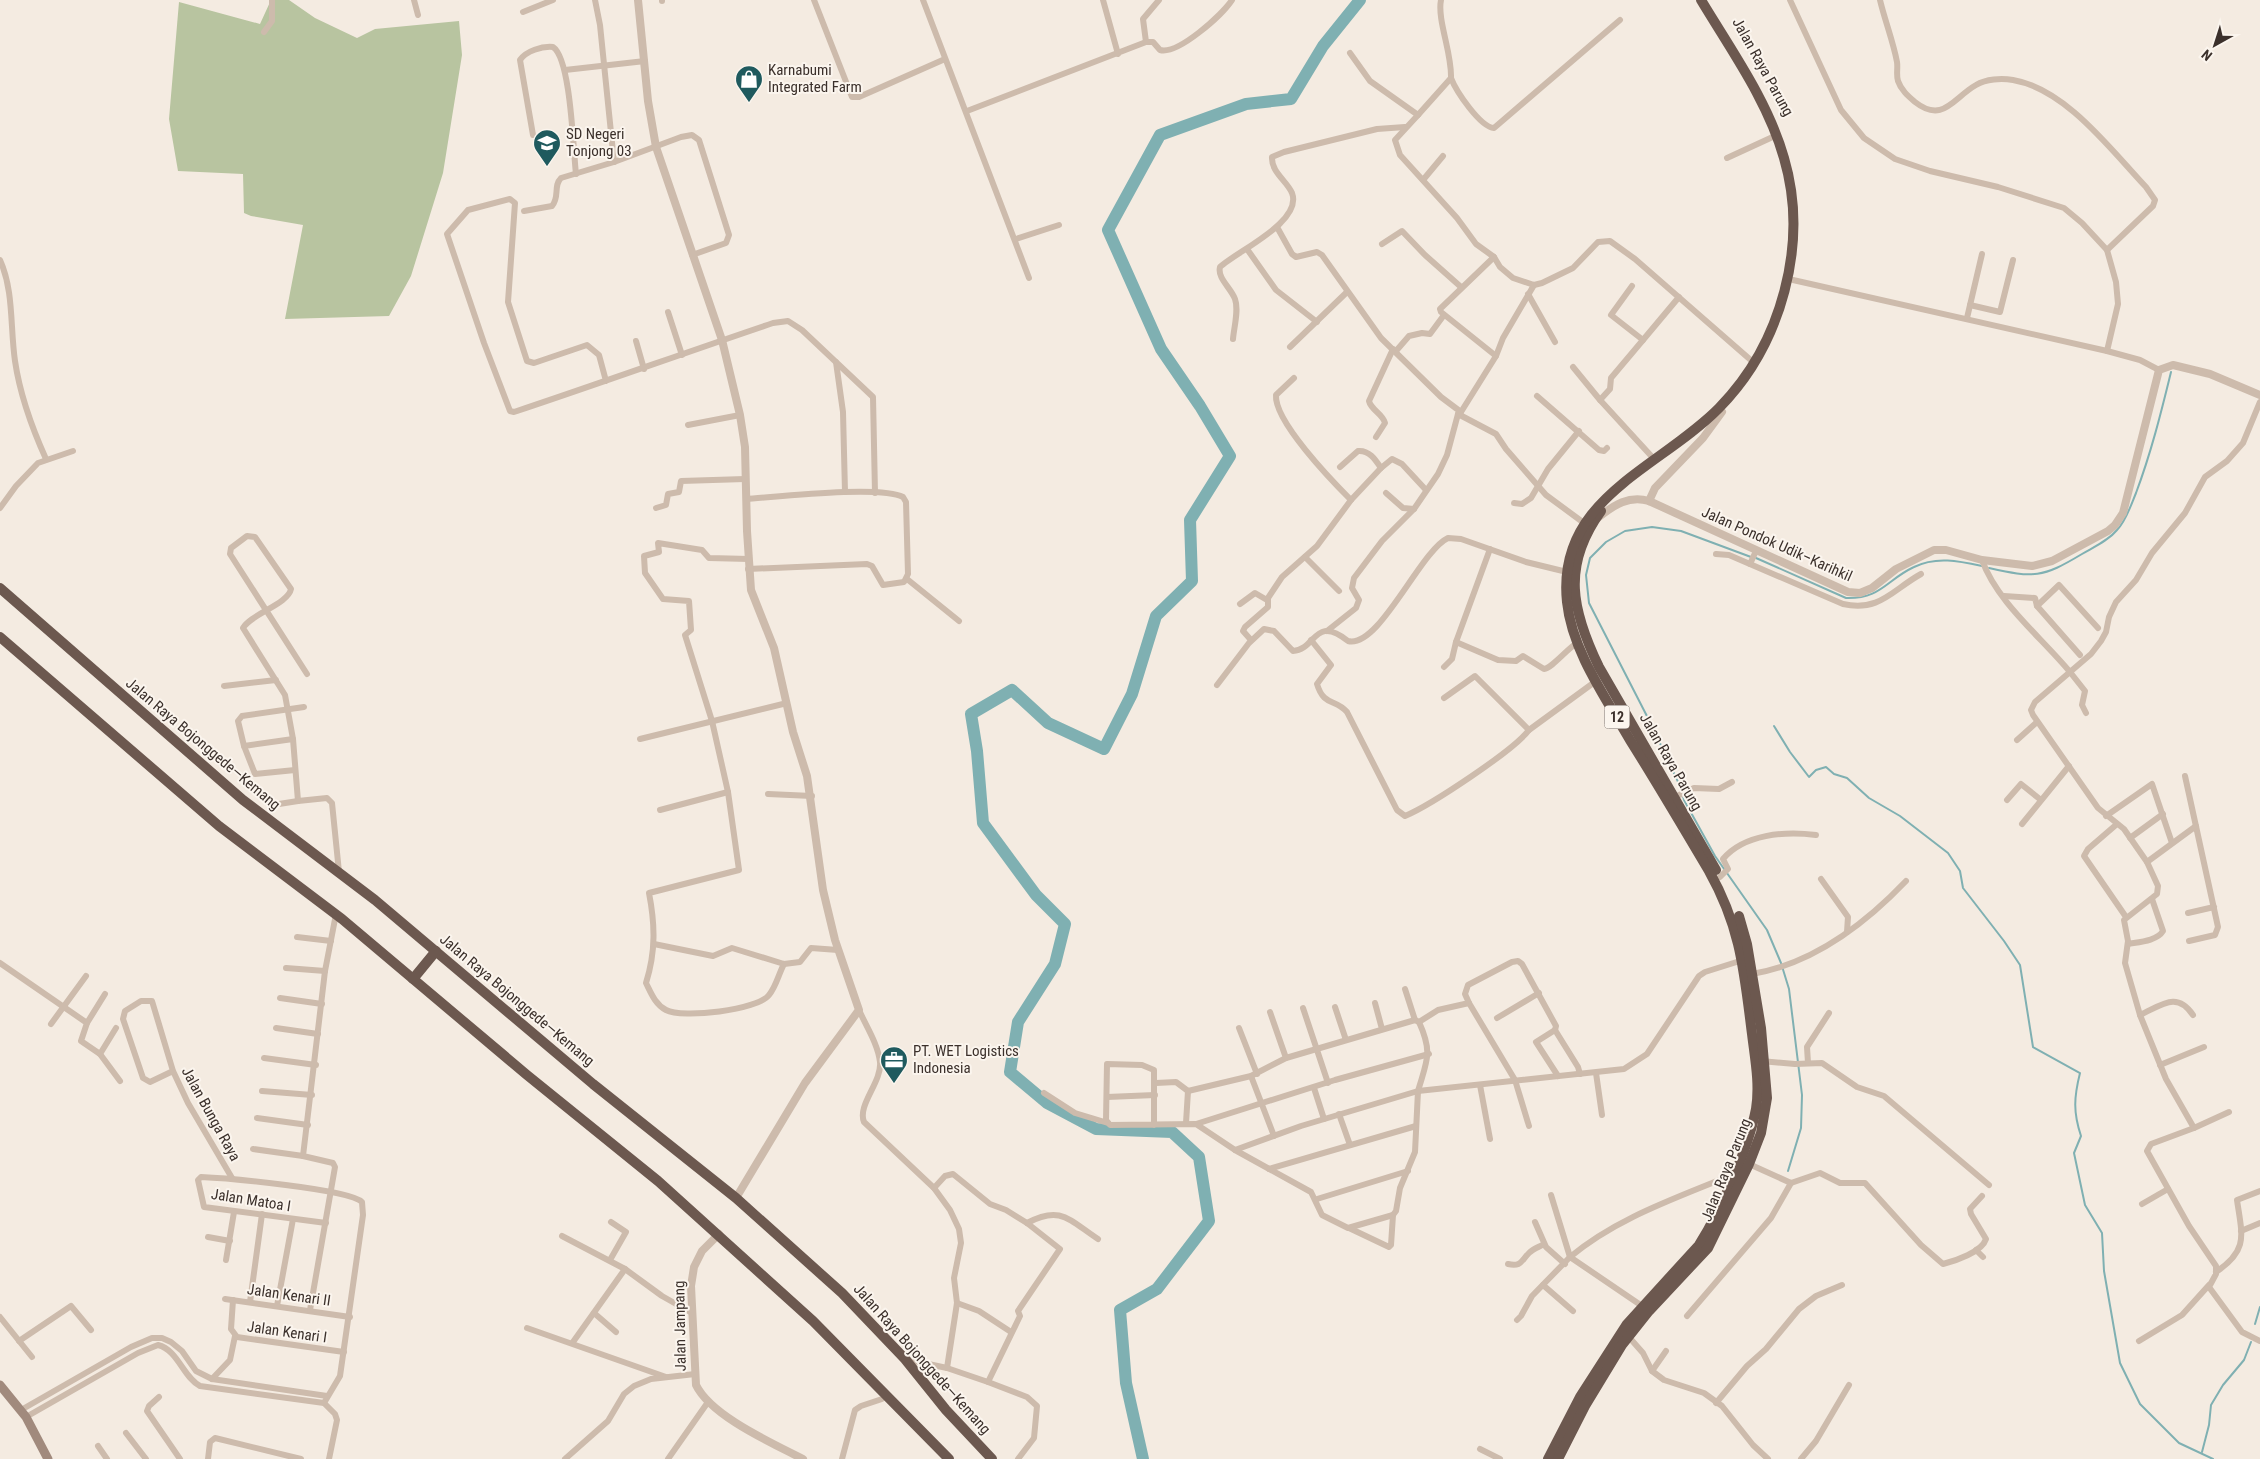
<svg xmlns="http://www.w3.org/2000/svg" width="2260" height="1459" font-family="'Roboto Condensed',sans-serif">
  <rect width="100%" height="100%" fill="#f4ebe1"/>
  <path fill="#b8c4a0" d="M271,0H289L315,18L357,38L375,29L459,21L462,55L443,173L411,276L389,316L285,319L303,225L251,216L244,213L243,174L178,171L169,119L179,2L260,24Z"/>
  <g fill="none" stroke-linecap="round" stroke-linejoin="round">
    <g stroke="#7fb0b2" stroke-width="2">
      <path d="M1751,557L1681,531L1652,527L1625,531L1606,542L1590,558L1586,575L1589,603L1651,724L1680,786L1684,800L1715,856L1767,930L1781,963L1789,989L1802,1095L1801,1128L1788,1171"/>
      <path d="M1756,558L1846,598C1881,599 1886,580 1914,567C1936,556 1959,561 1982,566"/>
      <path d="M1989,568C2034,578 2042,578 2082,554C2094,547 2108,541 2117,530C2126,521 2131,505 2136,493C2151,453 2161,413 2171,372"/>
      <path d="M1774,726L1790,752L1809,777L1816,770L1826,767L1834,774L1847,778L1869,798L1900,816L1948,853L1960,871L1963,888L2004,941L2020,965L2033,1047L2080,1073C2074,1097 2073,1112 2081,1136L2074,1153L2085,1205L2102,1233L2104,1271L2120,1363L2140,1404L2179,1443L2213,1459"/>
      <path d="M2255,1324L2260,1307"/>
      <path d="M2202,1452L2209,1425L2211,1405L2223,1385L2244,1360L2251,1342"/>
    </g>
    <path stroke="#7fb0b2" stroke-width="12" d="M1143,1459L1126,1383L1120,1310L1157,1289L1209,1221L1199,1157L1172,1132L1096,1129L1047,1103L1010,1072L1018,1022L1055,964L1065,924L1036,895L983,823L977,751L971,714L1012,690L1048,723L1104,749L1132,694L1156,616L1192,581L1190,520L1230,456L1200,406L1161,349L1108,230L1160,135L1246,104L1291,99L1323,46L1360,0"/>
    <g stroke="#cdbbac" stroke-width="6">
      <path d="M414,0L418,15"/>
      <path d="M595,0L600,25L614,162"/>
      <path d="M662,0V1"/>
      <path d="M814,0L852,97H859L945,59"/>
      <path d="M923,0L1029,278"/>
      <path d="M1103,0L1118,54"/>
      <path d="M1790,0L1841,110L1864,138L1895,159L1930,171L1998,187L2064,208L2082,223L2107,250L2116,282L2118,304L2107,351"/>
      <path d="M1880,0C1885,21 1893,41 1897,62C1898,68 1896,75 1898,81C1901,90 1908,96 1915,102C1943,124 1953,98 1976,85C1986,79 2001,78 2013,80C2066,89 2111,150 2146,187L2155,200L2153,206L2107,250"/>
      <path d="M523,12L553,0"/>
      <path d="M264,32L272,21V0"/>
      <path d="M1146,42L1143,19L1159,0"/>
      <path d="M1350,53L1370,81L1418,115L1395,140L1400,155L1457,218L1476,244L1494,257L1500,267L1513,278L1534,285L1542,283L1573,268L1598,242L1610,241L1635,259L1753,362"/>
      <path d="M565,70L645,61"/>
      <path d="M1451,78C1456,91 1480,127 1494,128L1620,20"/>
      <path d="M967,111L1146,42H1153L1160,50C1178,55 1222,15 1232,0"/>
      <path d="M1418,115L1451,78C1452,53 1437,20 1441,0"/>
      <path d="M533,135L520,60C526,51 542,46 553,47C571,59 573,149 576,174"/>
      <path d="M1727,158L1777,135"/>
      <path d="M1423,180L1443,156"/>
      <path d="M524,211L552,206C560,197 553,186 561,178L614,162L681,137L692,135L699,140L729,235L726,243L692,255"/>
      <path d="M1277,227L1292,254L1296,257L1317,252L1322,255L1381,338L1441,397L1461,412L1458,414L1447,455L1438,474L1414,509L1382,541L1354,578L1352,588L1359,600L1356,608L1327,631"/>
      <path d="M1016,239L1059,225"/>
      <path d="M1382,244L1402,231L1425,255L1461,287"/>
      <path d="M1247,249L1276,290L1317,322"/>
      <path d="M0,260C14,291 10,327 15,361C20,395 32,428 46,459"/>
      <path d="M1793,280L2107,351L2140,360L2159,370"/>
      <path d="M1632,286L1611,315L1643,340L1611,378L1610,389L1600,400L1654,459"/>
      <path d="M1528,294L1555,342"/>
      <path d="M1970,305L2000,312L2013,260"/>
      <path d="M668,312L682,355"/>
      <path d="M1967,318L1982,254"/>
      <path d="M1233,339C1234,327 1239,310 1235,299C1231,288 1217,278 1220,267C1237,251 1303,222 1292,193C1287,181 1271,172 1272,157L1284,152L1377,129L1405,127"/>
      <path d="M1643,340L1679,297"/>
      <path d="M636,341L644,369"/>
      <path d="M1290,347L1347,292"/>
      <path d="M1396,351L1409,336L1422,333L1430,334L1444,315"/>
      <path d="M1496,356L1503,338L1534,285"/>
      <path d="M836,362L843,412L845,492"/>
      <path d="M1573,367L1600,400"/>
      <path d="M1294,378L1276,395C1274,421 1332,481 1351,500"/>
      <path d="M606,381L599,355L587,345L534,363L527,361L508,302L515,203L510,199L468,210L447,234L484,343L510,411L514,412C601,383 687,352 773,323L788,321L802,330L873,397L875,493"/>
      <path d="M1537,396L1599,450L1604,451L1607,448"/>
      <path d="M1461,412L1496,356L1441,312L1440,309L1494,257"/>
      <path d="M1458,414L1496,434L1506,449L1546,495L1584,523"/>
      <path d="M688,425L740,415"/>
      <path d="M1376,437L1385,423C1383,414 1371,410 1369,401L1393,349"/>
      <path d="M1340,467L1358,451C1369,450 1375,459 1381,468L1392,459L1402,464L1426,490"/>
      <path d="M1386,493L1403,508L1414,509"/>
      <path d="M746,499C776,497 880,485 903,497L906,502L908,574L904,582L883,585L872,566L867,564L748,569"/>
      <path d="M1514,503L1522,504L1531,498L1548,469L1579,431"/>
      <path d="M0,508L16,486L38,463L73,451"/>
      <path d="M656,508L666,505L668,494L679,492L681,481L745,479"/>
      <path d="M1716,554L1729,555L1843,604C1880,612 1892,590 1921,574"/>
      <path d="M1305,557L1339,591"/>
      <path d="M749,559L709,558L702,550L658,543L659,552L644,556L645,573L663,599L689,601L691,630L685,635L712,721L728,792L739,870L649,893C655,924 656,951 646,983C651,993 655,1004 666,1010C682,1019 758,1010 769,995C776,987 779,973 784,964"/>
      <path d="M1982,560C1997,602 2041,637 2070,672L2091,654L2101,641L2106,632L2109,617L2116,602L2136,580L2152,553L2185,513L2205,477L2227,461L2243,443L2260,402"/>
      <path d="M1750,564L1756,551"/>
      <path d="M907,579L959,621"/>
      <path d="M2004,596L2035,598L2037,606L2080,655"/>
      <path d="M1240,604L1255,593L1267,600"/>
      <path d="M2037,606L2059,585L2098,628"/>
      <path d="M1251,640L1243,631L1245,627L1268,607V598L1282,577L1317,546L1351,500L1381,468"/>
      <path d="M1311,640L1331,665L1317,684C1324,707 1335,698 1347,712L1397,810L1405,816C1431,805 1513,751 1529,730"/>
      <path d="M1456,642L1490,549"/>
      <path d="M1444,667L1452,659L1456,642L1498,660L1516,661L1523,656L1544,669C1552,668 1567,649 1578,642"/>
      <path d="M307,674L230,554L231,548L247,536L255,537L291,589C288,604 251,614 243,628L285,695L293,739L298,801L327,798L332,803L339,872"/>
      <path d="M1217,685L1249,643L1264,629L1274,631L1293,651C1316,650 1314,614 1348,641C1379,649 1420,551 1448,538L1461,539L1526,562L1567,572"/>
      <path d="M224,686L276,680"/>
      <path d="M1444,698L1475,676L1529,730L1596,681"/>
      <path d="M2086,713L2082,705L2085,691L2070,672L2035,702L2031,710L2033,715L2098,808L2124,829L2147,862L2158,886L2157,894L2124,920L2128,941L2125,963L2140,1015L2166,1079L2194,1128L2151,1144L2147,1151L2189,1226L2216,1266V1274L2209,1287L2242,1332L2260,1341"/>
      <path d="M640,739L787,703"/>
      <path d="M2017,740L2037,722"/>
      <path d="M244,746L293,739"/>
      <path d="M295,770L255,774L244,746L238,721L242,716L304,707"/>
      <path d="M2185,776L2218,927L2215,935L2189,941"/>
      <path d="M768,794L812,796"/>
      <path d="M1673,798L1694,788L1719,789L1732,782"/>
      <path d="M2007,800L2021,784L2041,800"/>
      <path d="M279,804L298,801"/>
      <path d="M660,810L728,792"/>
      <path d="M2106,816L2152,784L2172,843"/>
      <path d="M2022,824L2069,766"/>
      <path d="M2117,824L2088,849L2084,856L2126,917"/>
      <path d="M2130,838L2163,814"/>
      <path d="M2147,862L2196,826"/>
      <path d="M1720,877L1728,869L1723,859C1744,834 1785,831 1816,835"/>
      <path d="M1821,879L1848,917L1847,932"/>
      <path d="M2188,913L2214,907"/>
      <path d="M297,937L331,941"/>
      <path d="M654,944L713,956L732,948L784,964L800,962L811,948L838,950"/>
      <path d="M2128,944C2139,942 2157,941 2163,931L2152,899"/>
      <path d="M0,963L87,1023L81,1041L100,1054L120,1081"/>
      <path d="M286,968L325,971"/>
      <path d="M1752,974C1812,964 1865,924 1906,881"/>
      <path d="M1405,989L1415,1020"/>
      <path d="M280,998L322,1004"/>
      <path d="M1375,1003L1382,1029"/>
      <path d="M1469,1003L1515,1080L1529,1126"/>
      <path d="M1335,1007L1346,1040"/>
      <path d="M1303,1008L1328,1083"/>
      <path d="M859,1010C866,1026 878,1044 880,1062C882,1082 857,1105 864,1122L934,1188L950,1210L959,1229L961,1243L954,1278L957,1303L947,1368"/>
      <path d="M1270,1012L1286,1058"/>
      <path d="M2140,1015C2162,1005 2177,991 2193,1015"/>
      <path d="M1497,1018L1539,993"/>
      <path d="M87,1023L105,994"/>
      <path d="M51,1024L86,976"/>
      <path d="M276,1028L318,1034"/>
      <path d="M1239,1028L1257,1074"/>
      <path d="M1555,1030L1578,1067L1580,1074"/>
      <path d="M100,1054L116,1028"/>
      <path d="M264,1058L316,1065"/>
      <path d="M1761,1061L1795,1064L1822,1063L1857,1087L1884,1096L1989,1185"/>
      <path d="M1808,1063L1807,1047L1829,1013"/>
      <path d="M2160,1065L2204,1047"/>
      <path d="M173,1071L150,1082L143,1078L123,1019L125,1011L141,1001H152L173,1071L188,1103L232,1178"/>
      <path d="M1596,1073L1602,1115"/>
      <path d="M1251,1076L1274,1136"/>
      <path d="M1156,1083L1176,1082L1188,1091"/>
      <path d="M1480,1085L1490,1139"/>
      <path d="M1314,1088L1324,1119"/>
      <path d="M262,1091L312,1095"/>
      <path d="M1044,1093L1075,1113L1108,1123"/>
      <path d="M1107,1097L1155,1095"/>
      <path d="M1339,1114L1350,1145"/>
      <path d="M257,1118L308,1125"/>
      <path d="M1186,1123L1188,1091L1251,1076L1286,1058L1415,1020L1419,1022"/>
      <path d="M1196,1124L1335,1080L1429,1054"/>
      <path d="M1154,1125V1070L1142,1065L1107,1064L1106,1120L1110,1125L1196,1124L1235,1150L1311,1192L1322,1215L1348,1228L1393,1215L1396,1211L1400,1188L1415,1152L1418,1091L1624,1069L1647,1054L1699,976L1705,972L1743,960"/>
      <path d="M2194,1128L2229,1112"/>
      <path d="M253,1149L303,1156"/>
      <path d="M1235,1150L1301,1126L1418,1091C1427,1060 1433,1053 1419,1022L1438,1010L1469,1003L1465,994L1468,985L1512,962L1518,961L1522,964L1556,1026L1555,1030L1536,1042L1558,1076"/>
      <path d="M1749,1164L1791,1183L1820,1173L1840,1183H1865L1921,1245L1943,1264C1955,1261 1982,1252 1986,1239L1971,1214L1970,1209L1982,1196"/>
      <path d="M1269,1169L1416,1126"/>
      <path d="M1551,1195L1570,1257C1618,1217 1677,1198 1734,1174"/>
      <path d="M1317,1199L1408,1171"/>
      <path d="M2142,1204L2168,1189"/>
      <path d="M1535,1222L1546,1247L1565,1264"/>
      <path d="M1027,1223C1061,1205 1069,1220 1098,1239"/>
      <path d="M1349,1228L1389,1247L1391,1245L1393,1215"/>
      <path d="M2241,1231L2260,1223"/>
      <path d="M562,1236L625,1269L573,1342"/>
      <path d="M208,1237L230,1241"/>
      <path d="M1976,1250L1983,1257"/>
      <path d="M226,1260L234,1212"/>
      <path d="M610,1260L626,1232L611,1222"/>
      <path d="M1508,1264C1521,1267 1521,1261 1529,1253C1533,1249 1539,1247 1544,1244"/>
      <path d="M625,1269L662,1296L692,1313"/>
      <path d="M2216,1272C2249,1250 2242,1235 2237,1200L2260,1191"/>
      <path d="M1543,1285L1573,1311"/>
      <path d="M225,1299L350,1317"/>
      <path d="M233,1300L231,1329L237,1337L344,1352"/>
      <path d="M250,1302L262,1214"/>
      <path d="M957,1303L979,1311L1011,1332"/>
      <path d="M277,1306L293,1219"/>
      <path d="M310,1310L335,1167L333,1163L303,1156L325,971L336,914"/>
      <path d="M594,1313L616,1332"/>
      <path d="M1687,1316L1771,1218L1791,1183"/>
      <path d="M0,1317L32,1357"/>
      <path d="M1517,1320L1521,1316L1532,1296L1570,1257L1645,1308"/>
      <path d="M527,1328L666,1377"/>
      <path d="M1628,1336L1643,1353L1652,1371L1664,1380L1704,1393L1722,1406L1753,1445L1768,1459"/>
      <path d="M19,1341L71,1306L91,1330"/>
      <path d="M2139,1341L2182,1315L2209,1285"/>
      <path d="M905,1359L947,1368L988,1382L1020,1316L1018,1311L1060,1249L1027,1223L1006,1210L990,1204L953,1174L945,1176L934,1188"/>
      <path d="M1652,1371L1666,1351"/>
      <path d="M212,1379L230,1360L235,1336"/>
      <path d="M988,1382L1027,1397L1037,1406L1034,1438L1018,1459"/>
      <path d="M159,1397L149,1406L147,1411L180,1459"/>
      <path d="M324,1403L340,1376L363,1215L362,1202C349,1189 225,1178 201,1177L198,1180L204,1207L326,1223"/>
      <path d="M1716,1403L1747,1366L1766,1349L1799,1309L1816,1296L1842,1285"/>
      <path d="M21,1410L131,1347L152,1338H162L171,1342L182,1351L196,1371L212,1379L327,1396"/>
      <path d="M26,1417L138,1353L158,1345C178,1350 183,1377 200,1386L324,1403L335,1414L337,1420L329,1459"/>
      <path d="M126,1433L146,1459"/>
      <path d="M98,1446L107,1459"/>
      <path d="M1480,1449L1500,1459"/>
      <path d="M208,1459L210,1442L215,1438L301,1459"/>
      <path d="M565,1459L608,1421L624,1394L634,1386L651,1379L695,1374"/>
      <path d="M668,1459L708,1402"/>
      <path d="M842,1459L855,1410L861,1406L882,1399"/>
      <path d="M1801,1459L1816,1441L1849,1385"/>
    </g>
    <g stroke="#cdbbac" stroke-width="8">
      <path d="M638,0L648,101L656,147L722,340L740,415L745,447L747,531L751,590L774,648L793,732L807,776L823,890L835,940L859,1010L805,1083L736,1198"/>
      <path d="M1649,501L1655,488L1703,438L1722,412"/>
      <path d="M1599,517C1614,505 1629,495 1649,501L1848,592L1860,593L1872,588L1896,569L1934,550H1946L1982,560L2032,566L2052,561L2108,531L2115,525L2123,513L2159,370L2173,365L2210,374L2260,395"/>
      <path d="M719,1234L702,1251L694,1267L691,1286L696,1385C711,1416 772,1443 803,1459"/>
    </g>
    <path stroke="#a18a7d" stroke-width="9" d="M0,1385L26,1417L48,1459"/>
    <g stroke="#6c584f" stroke-width="10">
      <path d="M1601,511C1561,566 1572,611 1599,667L1716,870"/>
      <path d="M0,588L243,800L375,900L593,1084L736,1198L842,1293L905,1359L946,1410L992,1459"/>
      <path d="M0,637L219,826L342,919L527,1075L658,1181L813,1321L949,1459"/>
      <path d="M413,979L436,951"/>
      <path d="M1548,1459L1580,1397L1627,1324L1699,1245C1721,1210 1748,1150 1756,1109C1760,1084 1755,1059 1752,1034C1744,971 1741,928 1709,871C1683,827 1657,783 1630,740C1606,698 1572,651 1567,602C1556,498 1659,469 1719,408C1782,344 1809,243 1784,158C1768,101 1731,50 1701,0"/>
      <path d="M1558,1459L1585,1406L1622,1345L1649,1311L1708,1248L1749,1164L1761,1133L1767,1098L1761,1028L1747,944L1739,916"/>
    </g>
  </g>
  <defs>
    <g id="shop-pin" transform="scale(1.4375)"><path d="M0 17L-7.5 6A9.5 9.5 0 1 1 7.5 6Z" fill="#1f5a5e" stroke="#fbf5ee"/><path d="M-5-2.5h2.3a2.7 3.5 0 0 1 5.4 0H5L5.5 6h-11ZM-1.5-2.5h3a1.5 2.3 0 0 0-3 0Z" fill="#fff"/></g>
    <g id="school-pin" transform="scale(1.4375)"><path d="M0 17L-7.5 6A9.5 9.5 0 1 1 7.5 6Z" fill="#1f5a5e" stroke="#fbf5ee"/><path d="M0-5L7-2L0 1L-7-2ZM-4 1L0 2.5L4 1V4Q0 6-4 4Z" fill="#fff"/></g>
    <g id="office-pin" transform="scale(1.4375)"><path d="M0 17L-7.5 6A9.5 9.5 0 1 1 7.5 6Z" fill="#1f5a5e" stroke="#fbf5ee"/><path d="M-6-3h4V-5.5h4V-3h4V5H-6ZM-1-4.5V-3h2v-1.5ZM-6 0V1H6V0Z" fill="#fff"/></g>
  </defs>
  <g fill-rule="evenodd">
    <use href="#shop-pin" x="749" y="79"/>
    <use href="#school-pin" x="547" y="143"/>
    <use href="#office-pin" x="894" y="1060"/>
  </g>
  <g text-anchor="middle" dominant-baseline="central" stroke-width="4" stroke-linejoin="round" paint-order="stroke">
    <rect fill="#fbf5ee" stroke="#756b66" stroke-width="1" x="1604.5" y="705.5" width="25" height="23" rx="4"/>
    <g font-size="14" font-weight="bold" fill="#3b302b">
      <text x="1617" y="717">12</text>
    </g>
    <g font-size="15" fill="#3b302b" stroke="#fbf5ee">
      <text transform="translate(1763 67) rotate(61)">Jalan Raya Parung</text>
      <text transform="translate(1777 544) rotate(24)">Jalan Pondok Udik–Karihkil</text>
      <text transform="translate(203 744) rotate(40)">Jalan Raya Bojonggede—Kemang</text>
      <text transform="translate(1671 762) rotate(60)">Jalan Raya Parung</text>
      <text transform="translate(517 1000) rotate(40)">Jalan Raya Bojonggede—Kemang</text>
      <text transform="translate(211 1114) rotate(61)">Jalan Bunga Raya</text>
      <text transform="translate(1726 1170) rotate(-68)">Jalan Raya Parung</text>
      <text transform="translate(251 1200) rotate(9)">Jalan Matoa I</text>
      <text transform="translate(289 1295) rotate(8)">Jalan Kenari II</text>
      <text transform="translate(680 1326) rotate(-91)">Jalan Jampang</text>
      <text transform="translate(287 1332) rotate(8)">Jalan Kenari I</text>
      <text transform="translate(922 1359) rotate(48)">Jalan Raya Bojonggede—Kemang</text>
    </g>
    <g font-size="15" fill="#3b302b" stroke="#fbf5ee" text-anchor="start">
      <text x="768" y="70">Karnabumi<tspan x="768" dy="17">Integrated Farm</tspan></text>
      <text x="566" y="134">SD Negeri<tspan x="566" dy="17">Tonjong 03</tspan></text>
      <text x="913" y="1051">PT. WET Logistics<tspan x="913" dy="17">Indonesia</tspan></text>
    </g>
  </g>
  <g transform="translate(2215 45) rotate(219)" stroke="#fbf5ee" stroke-width="4" paint-order="stroke">
  <path d="M0-4L9 19L0 12L-9 19Z" fill="#3b302b"/>
  <text y="-8" font-size="14" font-weight="bold" text-anchor="middle" fill="#3b302b">N</text>
  </g>
</svg>
